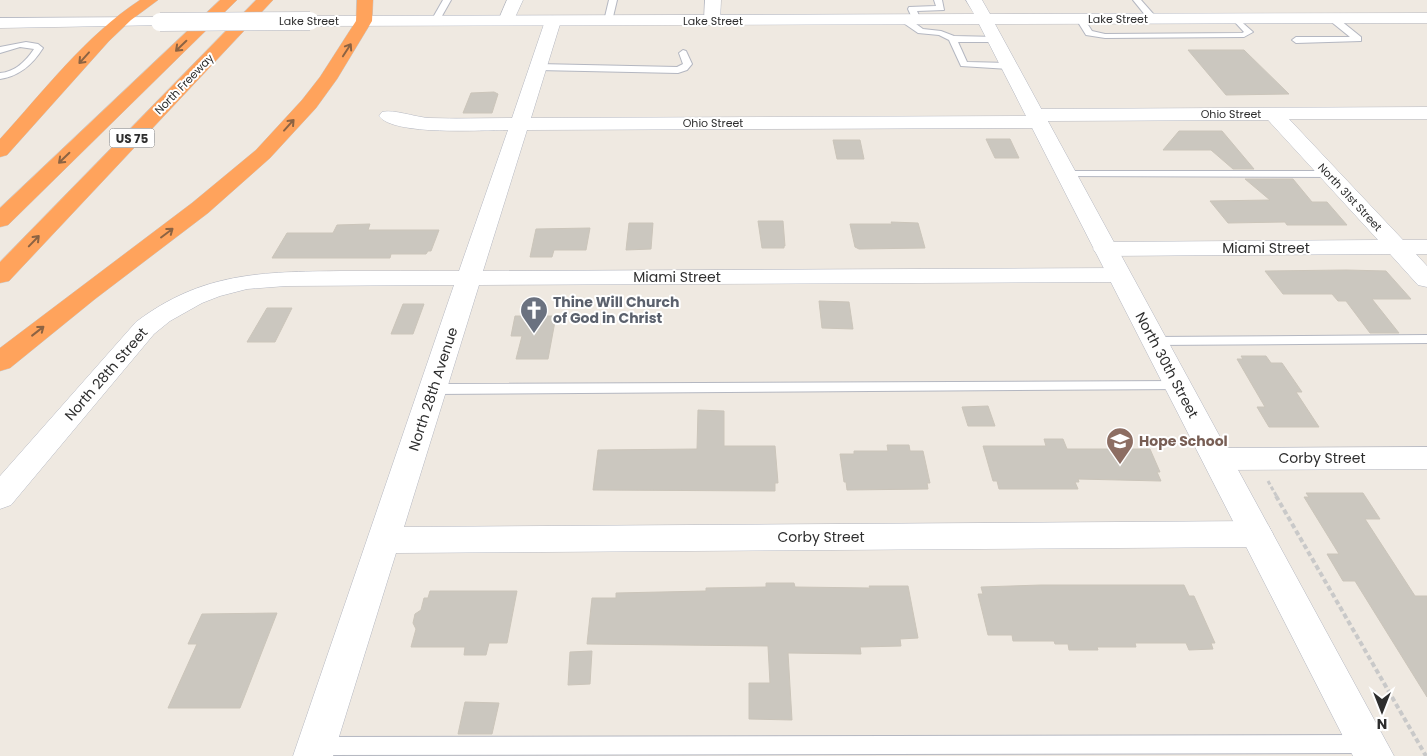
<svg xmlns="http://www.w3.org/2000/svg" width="1427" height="756" font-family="Poppins,sans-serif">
  <rect width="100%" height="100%" fill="#efe9e1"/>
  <g fill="#cbc7bf" stroke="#cbc5ba">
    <path d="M1188,50H1244L1289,94L1226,95Z"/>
    <path d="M494,92L498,94L492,113H463L471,93Z"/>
    <path d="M1179,131H1222L1254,169H1233L1211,150H1163Z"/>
    <path d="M986,139H1010L1019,158H995Z"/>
    <path d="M833,140H860L864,159H837Z"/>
    <path d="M1245,179H1293L1312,202H1327L1347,225H1287L1285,222L1228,223L1210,201L1270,200Z"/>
    <path d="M758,221H783L785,246H784V248H762Z"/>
    <path d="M891,222L918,223L925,248L859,249L855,247L850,224H892Z"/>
    <path d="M629,223H653L651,249L626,250Z"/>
    <path d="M370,224L368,230H439L431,251H428L426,254H391L390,258H272L287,233H333L337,225Z"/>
    <path d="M590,228L586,250H554L552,257H530L536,229Z"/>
    <path d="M1346,270L1386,271L1411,299H1372L1399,333H1370L1346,301H1338L1332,294H1283L1265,271Z"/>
    <path d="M819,301L849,302L853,329L822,328Z"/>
    <path d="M403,304H424L413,334H391Z"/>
    <path d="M267,308H292L275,342H247Z"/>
    <path d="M515,316H556L548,359H516L522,336H511Z"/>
    <path d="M1241,356H1266L1271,363H1282L1302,392H1296L1319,427H1269L1257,407H1265L1237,359H1243Z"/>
    <path d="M988,406L995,426H968L962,407Z"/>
    <path d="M698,410L724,411V446H775L778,483H775V491L593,490L598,450L697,449Z"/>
    <path d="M1044,439H1063L1067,449H1150L1160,472H1157L1161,481L1078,479L1079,482H1075L1078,489H999L997,481H993L983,446H1046Z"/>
    <path d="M887,445H909L910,451H923L930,483H927L928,489L847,490L846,482H844L840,454H854V451H888Z"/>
    <path d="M1306,493H1363L1380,519H1365L1415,596H1427V697L1355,581H1343L1327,554H1339L1304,497H1309Z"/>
    <path d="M766,583H794L795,587L870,588L869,586H908L918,638L900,639L901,646L860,647L861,654L788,653L792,720L749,719V683H770L768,646L587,644L592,598H616V593L706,591V588L766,587Z"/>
    <path d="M1041,585H1184L1189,596H1194L1215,643H1211L1213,649L1189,650L1186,643H1135L1136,647H1097L1098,650H1069L1068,644H1055L1054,641H1013L1012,635H988L978,594H983L981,587Z"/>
    <path d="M430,591H517L507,643H489L486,655H464L465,647H411L416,629L413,623L415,614L421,610L424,598H428Z"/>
    <path d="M277,613L240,708H168L197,644H188L202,614Z"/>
    <path d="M592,651L590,684L568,685L570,652Z"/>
    <path d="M465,702L499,703L492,734H458Z"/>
  </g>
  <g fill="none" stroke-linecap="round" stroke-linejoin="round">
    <g stroke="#b4b7c1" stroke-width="2">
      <g id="lane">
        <path d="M443,0H451L438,23H432L431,21Z"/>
        <path d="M609,0H617L612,21L608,23L604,21Z"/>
        <path d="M934,0H942L944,10L917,11L921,20L914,22L908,9L909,7L936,6Z"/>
        <path d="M1133,0H1141L1156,17V21H1150Z"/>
        <path d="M1329,16H1335L1361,37V41L1296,43L1292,40L1296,37H1350L1329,20Z"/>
        <path d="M1077,17H1083L1092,31L1105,34L1242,33L1244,32L1232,19L1236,17L1253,32L1244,37L1105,38L1086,35L1076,19Z"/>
        <path d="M902,18H908L923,29L941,31L954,36L997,37L998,39L994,42H958L967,62L1009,63L1013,66L1009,69L961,66L949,40L939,35L918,33L902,22Z"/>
        <path d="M26,42L38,44L43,48C33,64 20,76 0,79V73C15,72 26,61 34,49L20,47L0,53V47Z"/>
        <path d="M683,50L686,51L692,64L687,70L678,73L538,70L534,67L538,64L677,67L683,64L679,53Z"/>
        <path d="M1066,171H1330L1335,174L1330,177L1062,176L1061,174Z"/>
        <path d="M1427,335V343L1154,345L1147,341L1154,337Z"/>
        <path d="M1178,381L1183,383L1185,386L1183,389L433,394L428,392L426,389L428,386L433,384Z"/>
        <path d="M1364,735L1371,737L1374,744L1371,751L1364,753L318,755L311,753L308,746L311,739L318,737Z"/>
      </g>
    </g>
    <g stroke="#b4b7c1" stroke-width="1">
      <g id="street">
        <path d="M507,0H523L512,24H500L498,21Z"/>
        <path d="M705,0H721L720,21L718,24H706L704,21Z"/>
        <path d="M553,16L559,18L561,21L531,118L1026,116L1028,111L1035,109L1427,107V119H1289L1403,240H1427V254H1416L1427,266V287L1418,285L1390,254L1105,256L1097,254L1093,249L1097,244L1105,242L1378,240L1268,120L1048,121L1046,126L1039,128L527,130L483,271L1119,268L1128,270L1131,275L1128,280L1119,282L479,285L404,527L1257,521L1268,525L1273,534L1268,543L1257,547L396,553L333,756H293L454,285L286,286L247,289L220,296L202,303L170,321L154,334L11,505L0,509V476L136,322C202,272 262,272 341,271C381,271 420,271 459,271L508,130C483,130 393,136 379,116L382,112C394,109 414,117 429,118C456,119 484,118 512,118L545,21L547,18Z"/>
        <path d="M1427,447V469L1217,470L1206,467L1202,459L1206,451L1217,448Z"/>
      </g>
    </g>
    <g stroke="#b4b7c1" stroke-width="1">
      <g id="secondary">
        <path d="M966,0H982L990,14L1427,13V23L995,24L1394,756H1353L979,24L310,26L304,24L302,21L304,18L310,16L974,14Z"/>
        <path d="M160,17L166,19L168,22L166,25L0,28V18Z"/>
      </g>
    </g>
    <g stroke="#c9c9c9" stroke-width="1">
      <g id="highway">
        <path d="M140,0H158L131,20L109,41L7,155L0,157V139C44,91 85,36 140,0Z"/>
        <path d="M220,0H237L8,225L0,227V208Z"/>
        <path d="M256,0H273L9,281L0,283V262Z"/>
        <path d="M357,0H373L372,21L337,79L316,108L270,158L208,213L95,299L10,368L0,371V348L192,203L256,150L302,100L320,77L356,21Z"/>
      </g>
    </g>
    <path stroke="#c9c9c9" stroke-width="3" stroke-dasharray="4 2.5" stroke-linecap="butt" d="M1268,481L1277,497"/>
    <path stroke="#c9c9c9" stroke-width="4" stroke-dasharray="5 3" stroke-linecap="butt" d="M1276,496L1426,756"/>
    <use href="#lane" fill="#fff" fill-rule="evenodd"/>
    <use href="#street" fill="#fff" fill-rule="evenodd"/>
    <use href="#secondary" fill="#fff" fill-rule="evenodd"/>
    <use href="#highway" fill="#ffa35c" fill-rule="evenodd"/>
    <g stroke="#b4b7c1" stroke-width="19" stroke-linecap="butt">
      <path id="secondary-bridge" d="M160,22L310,21"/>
    </g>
    <use href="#secondary-bridge" stroke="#fff" stroke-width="18"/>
  </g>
  <defs><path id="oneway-shaft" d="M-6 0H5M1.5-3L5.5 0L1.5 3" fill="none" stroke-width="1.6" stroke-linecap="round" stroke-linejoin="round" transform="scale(1.25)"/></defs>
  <g stroke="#8c6343">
    <use href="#oneway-shaft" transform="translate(181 46) rotate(136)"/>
    <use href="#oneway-shaft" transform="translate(347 50) rotate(-57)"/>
    <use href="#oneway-shaft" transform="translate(84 58) rotate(132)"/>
    <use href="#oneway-shaft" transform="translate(289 125) rotate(-48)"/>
    <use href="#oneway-shaft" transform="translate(64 158) rotate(136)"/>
    <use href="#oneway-shaft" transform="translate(167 233) rotate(-37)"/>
    <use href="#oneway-shaft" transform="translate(34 241) rotate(-46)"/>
    <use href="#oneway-shaft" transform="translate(38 331) rotate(-38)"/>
  </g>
  <defs>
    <g id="church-pin" transform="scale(1.4375)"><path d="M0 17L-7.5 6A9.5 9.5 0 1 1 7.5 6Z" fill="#6b7280" stroke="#fff"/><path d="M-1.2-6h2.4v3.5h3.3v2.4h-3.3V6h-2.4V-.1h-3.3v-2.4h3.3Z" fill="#fff"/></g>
    <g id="school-pin" transform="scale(1.4375)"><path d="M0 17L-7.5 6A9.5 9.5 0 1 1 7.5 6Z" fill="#8d6e63" stroke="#fff"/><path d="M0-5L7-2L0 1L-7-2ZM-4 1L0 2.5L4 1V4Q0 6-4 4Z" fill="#fff"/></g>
  </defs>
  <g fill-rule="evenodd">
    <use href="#church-pin" x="534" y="310"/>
    <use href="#school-pin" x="1120" y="441"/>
  </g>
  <g text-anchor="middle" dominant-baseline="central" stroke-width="4" stroke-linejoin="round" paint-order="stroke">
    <g font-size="11" fill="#2e2e2e" stroke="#fff">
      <text x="1118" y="19">Lake Street</text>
      <text x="309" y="21">Lake Street</text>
      <text x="713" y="21">Lake Street</text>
      <text transform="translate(184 84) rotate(-46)">North Freeway</text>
      <text x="1231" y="114">Ohio Street</text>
      <text x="713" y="123">Ohio Street</text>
      <text transform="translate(1350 197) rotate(47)">North 31st Street</text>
    </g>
    <rect fill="#fff" stroke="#6d6d6d" stroke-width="1" x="109.5" y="128.5" width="45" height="19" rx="4"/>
    <g font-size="12" font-weight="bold" fill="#2e2e2e">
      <text x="132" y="138">US 75</text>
    </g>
    <g font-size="14" fill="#2e2e2e" stroke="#fff">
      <text x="1266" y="248">Miami Street</text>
      <text x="677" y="277">Miami Street</text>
      <text transform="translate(1167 365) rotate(62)">North 30th Street</text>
      <text transform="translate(106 374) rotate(-49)">North 28th Street</text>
      <text transform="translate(433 389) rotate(-72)">North 28th Avenue</text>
      <text x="1322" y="458">Corby Street</text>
      <text x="821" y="537">Corby Street</text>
    </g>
    <g font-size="14" font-weight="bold" fill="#5b616d" stroke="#fff" text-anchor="start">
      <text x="553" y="302">Thine Will Church<tspan x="553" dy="16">of God in Christ</tspan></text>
    </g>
    <g font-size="14" font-weight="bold" fill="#785e54" stroke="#fff" text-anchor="start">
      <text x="1139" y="441">Hope School</text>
    </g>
  </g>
  <g transform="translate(1382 711) rotate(180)" stroke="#ffffff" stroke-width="4" paint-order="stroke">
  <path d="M0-4L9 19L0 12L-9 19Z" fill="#2e2e2e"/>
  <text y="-8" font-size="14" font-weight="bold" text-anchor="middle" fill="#2e2e2e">N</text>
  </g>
</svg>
